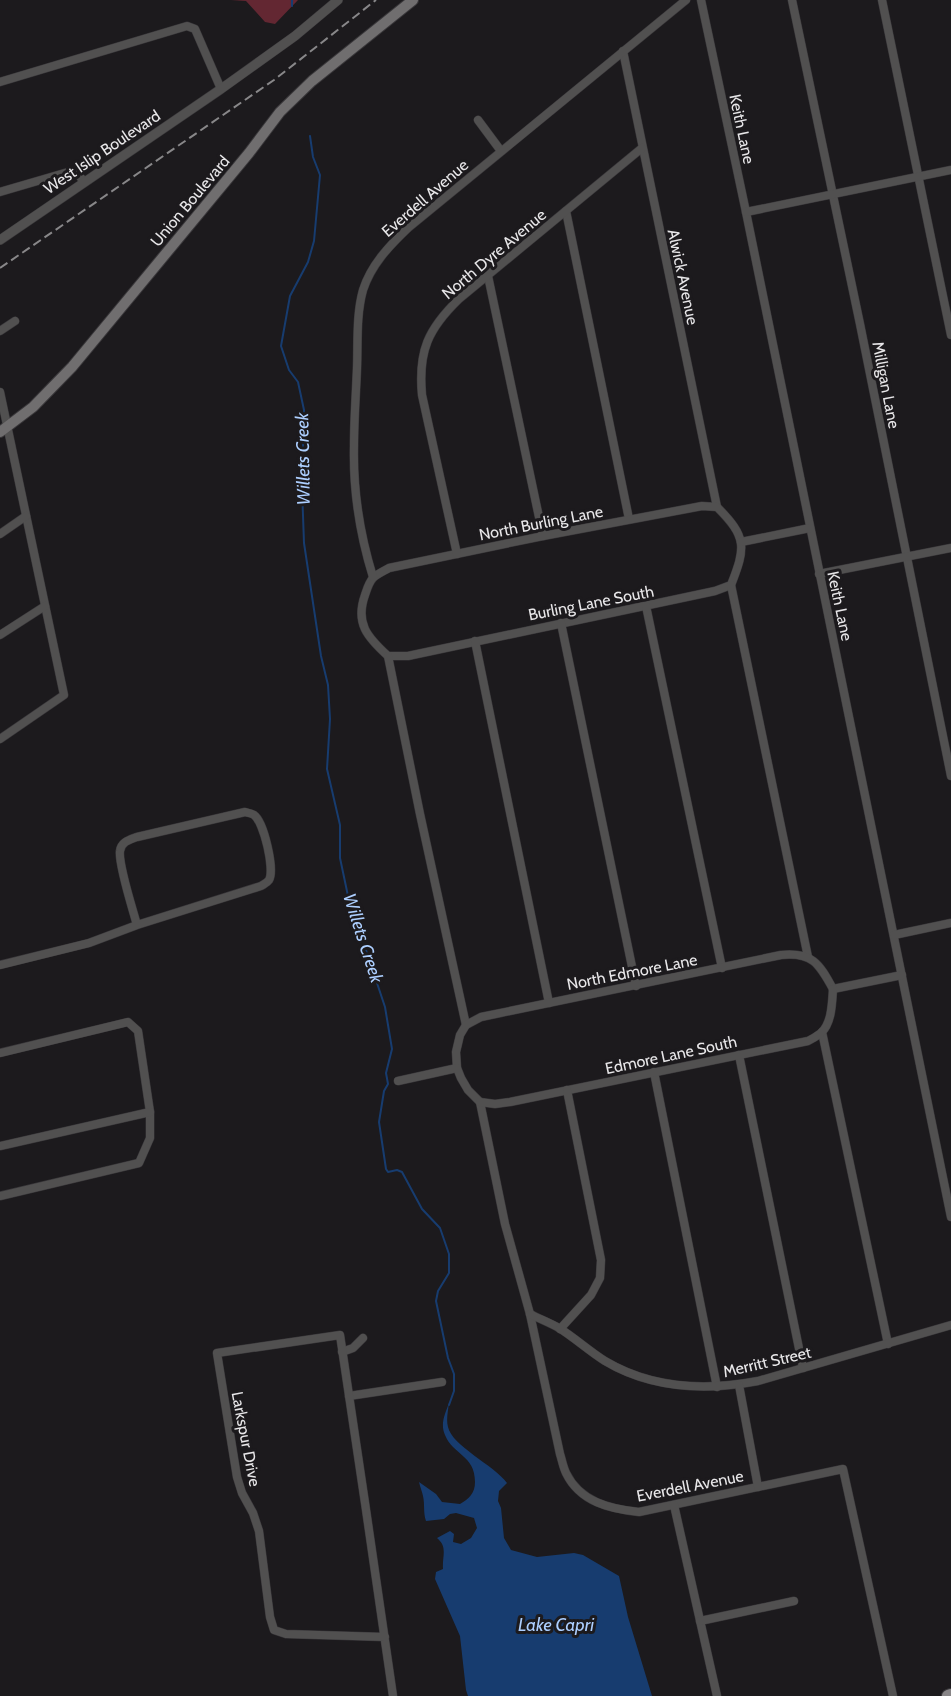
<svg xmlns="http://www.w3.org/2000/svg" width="951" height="1696" font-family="Cabin,sans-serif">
  <rect width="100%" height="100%" fill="#1c1a1d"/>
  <path fill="#632732" d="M231,0H298L275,24L265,22L246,1Z"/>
  <path fill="#173c6f" d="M449,1403C448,1411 446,1420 448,1427C452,1446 494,1465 507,1483L499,1491L498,1501L501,1508L504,1538L511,1550L537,1557L574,1553L583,1555L619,1576L628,1617L652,1696H468L466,1690L460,1636L435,1579L436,1572L443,1569C442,1556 448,1547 437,1538L450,1531L454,1534L453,1542L461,1544L471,1538L477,1528L474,1518L456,1513L450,1514L444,1519L426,1521C423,1512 425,1505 423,1496C422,1491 420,1487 419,1482L436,1494L442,1502L460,1504C469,1499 475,1493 475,1482C475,1455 453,1455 445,1435C440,1424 445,1414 449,1403Z"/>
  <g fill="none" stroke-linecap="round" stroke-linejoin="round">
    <g stroke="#173c6f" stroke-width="2">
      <path d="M292,6V0"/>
      <path d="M310,136L313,157L320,175L314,241L308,262L290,296L281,346L289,370L298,382L304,410L302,488L304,543L321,656L328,685L330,719L327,769L340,825V858L348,896L385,1007L392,1049L386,1073L388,1084L384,1091L379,1122L386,1169L388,1172L397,1170L402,1172L422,1209L440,1228L449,1254V1273L438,1291L436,1301L448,1358L454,1374V1391L449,1405"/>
    </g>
    <g stroke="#39373a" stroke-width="9">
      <g id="minor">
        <path d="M701,0L746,212L951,1217"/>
        <path d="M792,0L860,324L951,776"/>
        <path d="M882,0L951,335"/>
        <path d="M623,51L717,507"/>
        <path d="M0,82L187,26L195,29L221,89"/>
        <path d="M478,120L501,151"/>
        <path d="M0,192L75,170L84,182"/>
        <path d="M566,211L629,519"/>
        <path d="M746,212L951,170"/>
        <path d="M488,276L543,536"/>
        <path d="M0,331L15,321"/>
        <path d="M0,392L64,695L0,739"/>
        <path d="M702,506L717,507C747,537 746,547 731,585L715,591L408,656H388C367,637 355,623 365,595C367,589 369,582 373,578C377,574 384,571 389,568L543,536Z"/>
        <path d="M0,534L26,516"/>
        <path d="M741,542L810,528"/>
        <path d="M457,554L422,395C418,351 428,329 459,299L642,148"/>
        <path d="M819,574L951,548"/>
        <path d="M373,577C360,535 353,490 354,446C354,420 356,394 357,368C358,343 356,315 363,290C371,265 389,246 408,228L686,0"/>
        <path d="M731,585L808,957"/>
        <path d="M646,606L722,968"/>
        <path d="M561,623L636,986"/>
        <path d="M0,635L45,606"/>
        <path d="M475,641L549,1003"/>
        <path d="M388,656L420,814L466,1025"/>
        <path d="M894,935L951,923"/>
        <path d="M0,965L89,943L137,925L261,886C264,884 267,883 269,880C275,870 264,822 254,815C253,814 245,812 245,812L137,837C129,840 121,842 120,851C118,864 133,910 137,925"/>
        <path d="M833,989C819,963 812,952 781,955L481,1017L466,1025L460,1035L456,1052L457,1068L461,1078L468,1090L480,1102L505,1224L530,1314L560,1454C562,1460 563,1467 566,1473C580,1502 610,1509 639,1512L843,1469L893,1696"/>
        <path d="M833,989L902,975"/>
        <path d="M822,1032L888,1344"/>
        <path d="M0,1053L128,1022L138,1031L150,1112V1138L139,1163L0,1196"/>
        <path d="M739,1055L803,1368"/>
        <path d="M654,1072L717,1387"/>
        <path d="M398,1081L457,1068"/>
        <path d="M480,1102L495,1104L510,1102L808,1041C812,1039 817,1036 821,1033C832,1023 832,1003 833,989"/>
        <path d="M0,1146L150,1112"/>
        <path d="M530,1314C540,1319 550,1323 559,1328C575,1338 589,1351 605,1361C652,1389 705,1391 758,1381L951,1325"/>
        <path d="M560,1329L591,1295L600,1278L601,1260L567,1090"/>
        <path d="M342,1352L353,1348L363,1338"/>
        <path d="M739,1385L758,1487"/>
        <path d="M349,1396L442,1382"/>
        <path d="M674,1505L717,1696"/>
        <path d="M700,1621L794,1601"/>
        <path d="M385,1637L286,1634L274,1630L270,1617L259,1531L253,1513L242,1493L237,1477L217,1353L340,1335C358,1455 376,1576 393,1696"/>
      </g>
    </g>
    <g stroke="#39373a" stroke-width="10">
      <path id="tertiary" d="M0,240L221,89L295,36L338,0"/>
    </g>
    <g stroke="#39373a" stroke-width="12">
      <path id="secondary" d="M0,432L33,407L72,367L249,153L280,112L312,81L413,0"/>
    </g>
    <g stroke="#39373a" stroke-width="14">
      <path id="primary" d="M948,1696L951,1695"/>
    </g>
    <use href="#minor" stroke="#515050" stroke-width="8"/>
    <use href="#tertiary" stroke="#515050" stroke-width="9"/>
    <use href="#secondary" stroke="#706e6f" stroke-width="10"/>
    <use href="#primary" stroke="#888587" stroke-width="12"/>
    <path stroke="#888789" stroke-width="2" stroke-dasharray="9 4.5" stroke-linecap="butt" d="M0,268L274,80L376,0"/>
  </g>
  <g text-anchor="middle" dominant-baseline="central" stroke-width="6" stroke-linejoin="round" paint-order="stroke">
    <g font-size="16" fill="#e8e7e9" stroke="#1c1a1d">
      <text transform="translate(742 129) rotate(78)">Keith Lane</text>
      <text transform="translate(102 152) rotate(-34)">West Islip Boulevard</text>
      <text transform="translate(425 198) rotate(-41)">Everdell Avenue</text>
      <text transform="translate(190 201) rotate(-50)">Union Boulevard</text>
      <text transform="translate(494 254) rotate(-40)">North Dyre Avenue</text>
      <text transform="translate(683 277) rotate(78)">Alwick Avenue</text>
      <text transform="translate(886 385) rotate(79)">Milligan Lane</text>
      <text transform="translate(541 523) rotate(-11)">North Burling Lane</text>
      <text transform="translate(591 603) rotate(-11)">Burling Lane South</text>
      <text transform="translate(840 606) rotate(78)">Keith Lane</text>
      <text transform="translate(632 972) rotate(-11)">North Edmore Lane</text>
      <text transform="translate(671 1055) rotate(-12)">Edmore Lane South</text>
      <text transform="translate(767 1362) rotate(-13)">Merritt Street</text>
      <text transform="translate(246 1439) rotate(79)">Larkspur Drive</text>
      <text transform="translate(690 1486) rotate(-11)">Everdell Avenue</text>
    </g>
    <g font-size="18" font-style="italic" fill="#adcfff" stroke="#1c1a1d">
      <text transform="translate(303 459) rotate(-91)">Willets Creek</text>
      <text transform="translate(363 938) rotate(72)">Willets Creek</text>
      <text x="556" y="1625">Lake Capri</text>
    </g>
  </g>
</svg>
